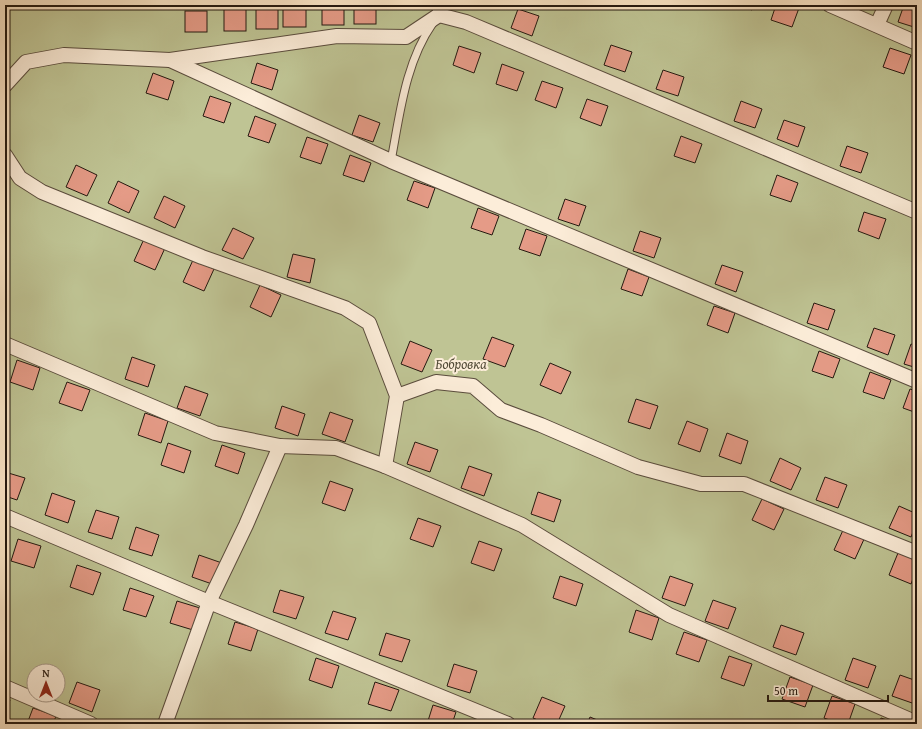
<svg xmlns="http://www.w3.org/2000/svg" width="922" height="729" font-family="'Gentium Book Plus',serif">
  <rect width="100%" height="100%" fill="#fae4c5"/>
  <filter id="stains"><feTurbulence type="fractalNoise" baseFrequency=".005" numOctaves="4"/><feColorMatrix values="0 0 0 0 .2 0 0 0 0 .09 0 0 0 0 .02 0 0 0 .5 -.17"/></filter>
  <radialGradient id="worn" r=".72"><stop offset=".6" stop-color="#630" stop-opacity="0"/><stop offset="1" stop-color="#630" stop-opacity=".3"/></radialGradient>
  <path fill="#bfc494" stroke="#726e52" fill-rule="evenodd" d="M5,5H917V724H5ZM34,671H58V695H34Z"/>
  <g fill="#e59b87" stroke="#251910">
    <rect x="322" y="5" width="22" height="20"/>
    <rect x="354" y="5" width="22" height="19"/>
    <path d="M738,5H753L752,10Z"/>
    <path d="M776,5H791L799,8L792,27L771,20Z"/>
    <path d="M904,5L917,6V28L898,22Z"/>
    <rect x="283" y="6" width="23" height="21"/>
    <rect x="256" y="8" width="22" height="21"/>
    <rect x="224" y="9" width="22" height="22"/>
    <path d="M518,9L539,16L532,36L511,28Z"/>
    <rect x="185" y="11" width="22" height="21"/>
    <path d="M611,45L632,52L625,72L604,65Z"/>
    <path d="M459,46L481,53L474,73L453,65Z"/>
    <path d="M890,48L911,55L904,74L883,67Z"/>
    <path d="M257,63L278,70L272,90L251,83Z"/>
    <path d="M502,64L524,72L517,91L496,84Z"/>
    <path d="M663,70L684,77L678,96L656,89Z"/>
    <path d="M153,73L174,81L168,100L146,93Z"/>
    <path d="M542,81L563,88L556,108L535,100Z"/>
    <path d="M210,96L231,103L224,123L203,116Z"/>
    <path d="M587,99L608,106L601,126L580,118Z"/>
    <path d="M741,101L762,109L755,128L734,121Z"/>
    <path d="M359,115L380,123L373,142L352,135Z"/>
    <path d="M255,116L276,124L269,143L248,136Z"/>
    <path d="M784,120L805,127L798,147L777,139Z"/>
    <path d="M681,136L702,144L695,163L674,156Z"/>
    <path d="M307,137L328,144L321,164L300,157Z"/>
    <path d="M847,146L868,153L861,173L840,166Z"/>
    <path d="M350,155L371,163L364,182L343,175Z"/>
    <path d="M76,165L97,175L87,196L66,187Z"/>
    <path d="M777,175L798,183L791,202L770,195Z"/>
    <path d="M118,181L139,191L129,213L108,203Z"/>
    <path d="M414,181L435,188L428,208L407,200Z"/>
    <path d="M164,196L185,206L175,228L154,218Z"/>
    <path d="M565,199L586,206L579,226L558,219Z"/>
    <path d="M478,208L499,216L492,235L471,228Z"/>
    <path d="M864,212L886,219L879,239L858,231Z"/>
    <path d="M233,228L254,238L243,259L222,250Z"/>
    <path d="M526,229L547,236L540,256L519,249Z"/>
    <path d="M640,231L661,238L654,258L633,251Z"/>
    <path d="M144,239L165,248L155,270L134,261Z"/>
    <path d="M293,254L315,259L310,283L287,277Z"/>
    <path d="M193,260L214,269L204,291L183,282Z"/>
    <path d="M722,265L743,272L736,292L715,284Z"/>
    <path d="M628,269L649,277L642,296L621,289Z"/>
    <path d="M260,285L281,295L271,317L250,307Z"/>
    <path d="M814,303L835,310L828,330L807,323Z"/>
    <path d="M714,306L735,313L728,333L707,325Z"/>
    <path d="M874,328L895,335L888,355L867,347Z"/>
    <path d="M492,337L514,345L505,367L483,359Z"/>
    <path d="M410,341L432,350L422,372L401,364Z"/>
    <path d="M911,344L917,346V368L904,364Z"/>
    <path d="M819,351L840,359L833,378L812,371Z"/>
    <path d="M132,357L155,365L148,387L125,379Z"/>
    <path d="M17,360L40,368L33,390L10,382Z"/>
    <path d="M550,363L571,372L561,394L540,385Z"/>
    <path d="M870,372L891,380L884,399L863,392Z"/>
    <path d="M67,382L90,390L82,411L59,403Z"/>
    <path d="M185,386L208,394L200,416L177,408Z"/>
    <path d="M910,389L917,391V413L903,408Z"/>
    <path d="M636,399L658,406L650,429L628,422Z"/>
    <path d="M282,406L305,414L298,436L275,428Z"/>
    <path d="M330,412L353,420L345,442L322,434Z"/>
    <path d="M145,413L168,421L161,443L138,435Z"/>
    <path d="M687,421L708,429L700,452L678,444Z"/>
    <path d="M727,433L748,441L741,464L719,456Z"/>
    <path d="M415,442L438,450L430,472L407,464Z"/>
    <path d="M168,443L191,451L184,473L161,465Z"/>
    <path d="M222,445L245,453L238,474L215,466Z"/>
    <path d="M780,458L801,468L791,490L770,481Z"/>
    <path d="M469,466L492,474L484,496L461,488Z"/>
    <path d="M5,472L25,478L17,500L5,496Z"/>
    <path d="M825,477L847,485L838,508L816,500Z"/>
    <path d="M330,481L353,489L345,511L322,503Z"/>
    <path d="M538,492L561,500L554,522L531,514Z"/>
    <path d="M52,493L75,501L68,523L45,515Z"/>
    <path d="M762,499L784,509L774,530L752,520Z"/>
    <path d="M899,506L917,514V522L911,537L889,528Z"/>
    <path d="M96,510L119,517L112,539L88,532Z"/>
    <path d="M418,518L441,526L433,547L410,539Z"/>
    <path d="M136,527L159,535L152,556L129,549Z"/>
    <path d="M844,528L865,537L855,559L834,550Z"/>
    <path d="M18,539L41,546L34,568L11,561Z"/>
    <path d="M479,541L502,549L494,571L471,563Z"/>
    <path d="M898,553L917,560V568L911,584L889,575Z"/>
    <path d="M199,555L222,563L215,585L192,577Z"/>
    <path d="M77,565L101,573L93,595L70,587Z"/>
    <path d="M560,576L583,584L576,606L553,598Z"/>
    <path d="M670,576L693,584L685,606L662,598Z"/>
    <path d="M130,588L154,596L146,617L123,610Z"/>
    <path d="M280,590L304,597L296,619L273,612Z"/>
    <path d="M713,600L736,608L728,629L705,621Z"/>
    <path d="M177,601L200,608L193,630L170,623Z"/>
    <path d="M636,610L659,618L652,640L629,632Z"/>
    <path d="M333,611L356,618L348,640L325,633Z"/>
    <path d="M235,622L258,629L251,651L228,644Z"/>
    <path d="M781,625L804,633L796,655L773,647Z"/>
    <path d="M684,632L707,640L699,662L676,654Z"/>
    <path d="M386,633L410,640L402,662L379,655Z"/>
    <path d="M729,656L752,664L744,686L721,678Z"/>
    <path d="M316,658L339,666L332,688L309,680Z"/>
    <path d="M853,658L876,666L868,688L845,680Z"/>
    <path d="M454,664L477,671L470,693L447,686Z"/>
    <path d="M900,675L917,681V699L915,704L892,696Z"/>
    <path d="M790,677L813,685L805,707L782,699Z"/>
    <path d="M77,682L100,690L92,712L69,703Z"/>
    <path d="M375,682L399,690L391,711L368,704Z"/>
    <path d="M832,696L855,704L848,724H841L824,718Z"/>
    <path d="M542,697L565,706L557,724H547L533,718Z"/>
    <path d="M5,698L10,700L5,714Z"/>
    <path d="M433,705L456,712L452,724H427Z"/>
    <path d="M33,708L56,716L53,724H27Z"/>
    <path d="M590,717L607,724H587Z"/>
    <path d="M881,718L898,724H879Z"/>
  </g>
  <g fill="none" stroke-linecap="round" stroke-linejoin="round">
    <g stroke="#5a4c3d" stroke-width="9">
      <path id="lane" d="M391,161C400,114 405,63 433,23"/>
    </g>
    <g stroke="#5a4c3d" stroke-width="16">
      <g id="street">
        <path d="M442,5L439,15L466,22L917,212"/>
        <path d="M830,5L917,43"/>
        <path d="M877,25L886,5"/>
        <path d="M170,60L391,161L917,381"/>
        <path d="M5,85L26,62L64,55L170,60L337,36L406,37L439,15"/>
        <path d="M5,155L20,178L42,192L202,257L345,308L369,323L397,396L385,466"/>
        <path d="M5,344L215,433L280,446L336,448L385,466L522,525L669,615L917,723"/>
        <path d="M397,396L436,382L473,386L501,410L541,425L638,467L701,484H744L917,553"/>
        <path d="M5,516L209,602L508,724"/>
        <path d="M5,687L91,724"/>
        <path d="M165,724L209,602L246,525L280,446"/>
      </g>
    </g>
    <use href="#lane" stroke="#fcedd9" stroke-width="7"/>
    <use href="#street" stroke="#fcedd9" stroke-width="14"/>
  </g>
  <g text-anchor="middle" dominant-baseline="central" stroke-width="4" stroke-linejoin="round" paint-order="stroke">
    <g font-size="14" font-style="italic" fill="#534c38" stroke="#fcedd9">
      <text x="461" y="364">Бобровка</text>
    </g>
  </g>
  <rect width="922" height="729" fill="none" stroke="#fae4c5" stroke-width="20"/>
  <rect x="6" y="6" width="910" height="717" fill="none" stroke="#251910" stroke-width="2"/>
  <rect x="10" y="10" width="902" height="709" fill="none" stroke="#251910"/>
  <g transform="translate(46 683)"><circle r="19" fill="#fcedd9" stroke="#a69889"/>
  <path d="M0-3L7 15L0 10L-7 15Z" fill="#8f2418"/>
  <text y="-6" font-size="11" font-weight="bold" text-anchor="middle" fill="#251910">N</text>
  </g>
  <path d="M768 695v6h120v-6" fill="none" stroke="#251910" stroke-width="2"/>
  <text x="774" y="695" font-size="12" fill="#251910" stroke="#fcedd9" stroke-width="3" paint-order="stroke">50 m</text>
  <rect width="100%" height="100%" filter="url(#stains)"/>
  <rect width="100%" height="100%" fill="url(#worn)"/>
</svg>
